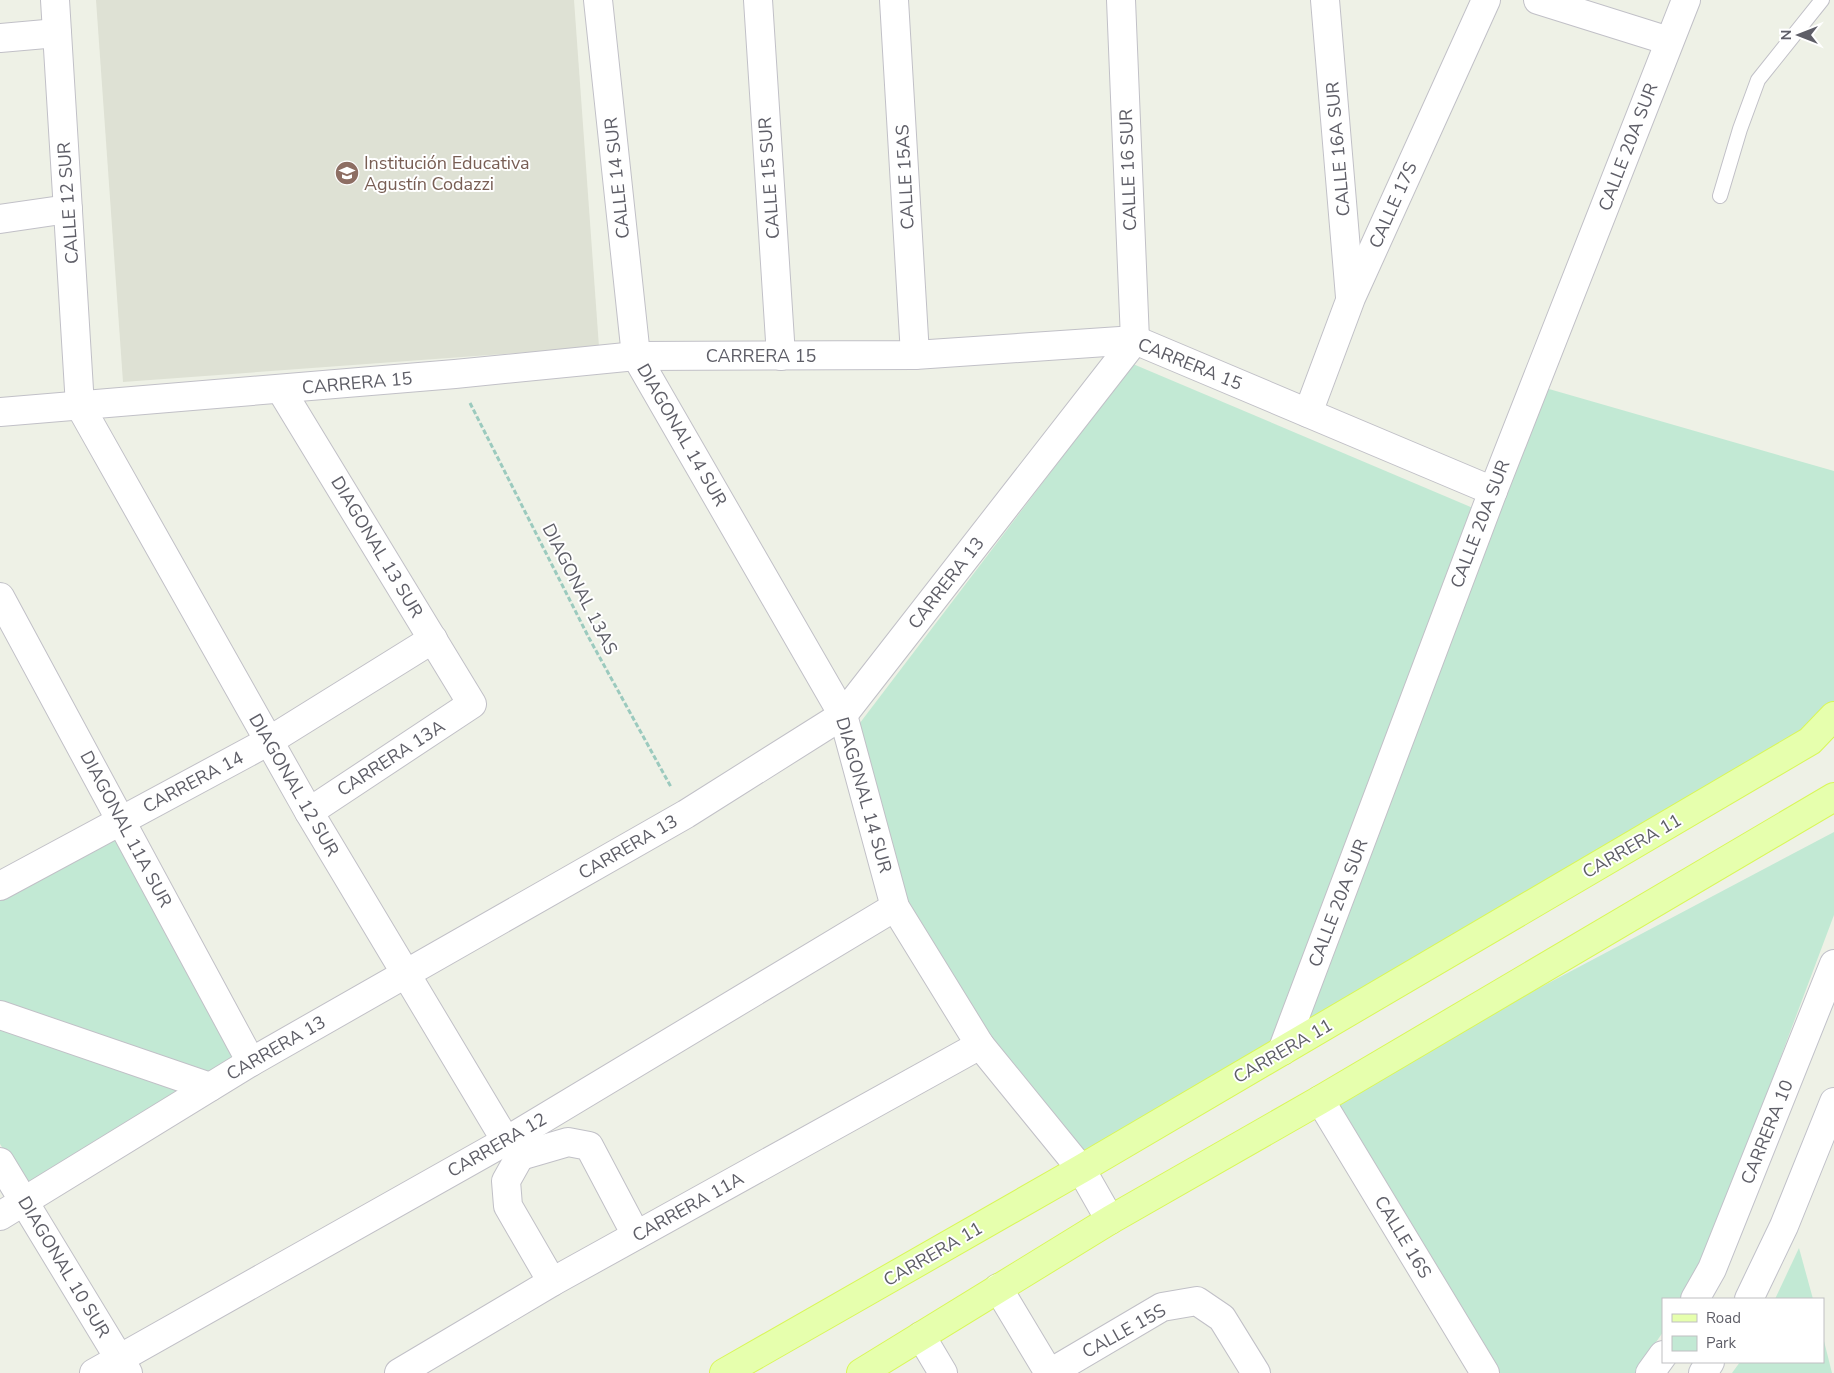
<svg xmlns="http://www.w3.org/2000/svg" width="1834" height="1373" font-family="'Nunito Sans',sans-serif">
  <rect width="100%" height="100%" fill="#eef1e6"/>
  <path fill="#dee1d4" d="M96,0H574L599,347L123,382Z"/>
  <g fill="#c2e9d4">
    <path d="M1133,364L1473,508L1273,1040L1082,1152L986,1034L906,903L850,736Z"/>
    <path d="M1542,387L1834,471V702L1807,730L1300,1028Z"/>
    <path d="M1834,832V915L1706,1256L1681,1299H1663V1332L1635,1373H1498L1329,1099Z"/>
    <path d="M115,835L236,1056L28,1189L0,1144V898Z"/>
    <path d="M1799,1248L1813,1299H1775Z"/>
    <path d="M1823,1337L1832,1373H1732L1740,1362H1823Z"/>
  </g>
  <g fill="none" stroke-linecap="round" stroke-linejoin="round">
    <g stroke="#c1c0c7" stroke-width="16">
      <path id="lane" d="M1720,196L1740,129L1758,80L1822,0"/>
    </g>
    <g stroke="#c1c0c7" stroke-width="30">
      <g id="street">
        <path d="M55,0L80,406L309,812L506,1141L520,1156L568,1142L589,1146L636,1235"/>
        <path d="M598,0L636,356L843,715L895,907L980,1045L1081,1169L1110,1220"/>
        <path d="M758,0L781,356"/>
        <path d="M894,0L915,355"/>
        <path d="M1325,0L1350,297"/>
        <path d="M1538,0L1669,41"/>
        <path d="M0,38L57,33"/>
        <path d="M0,219L68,209"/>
        <path d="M281,390L472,704L309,812"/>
        <path d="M0,412L455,374L636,356L915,355L1135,340L1493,491"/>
        <path d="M1308,413L1351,298L1486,0"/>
        <path d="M0,597L251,1062"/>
        <path d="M0,886L269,741L433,639"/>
        <path d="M0,1015L210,1087"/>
        <path d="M1282,1051L1493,491L1686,0"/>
        <path d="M1320,1100L1485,1373"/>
        <path d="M520,1156L506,1181L508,1206L552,1282"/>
        <path d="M0,1162L128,1373"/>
        <path d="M0,1216L251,1062L686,814L843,715L1135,340L1121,0"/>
        <path d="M998,1288L1049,1373"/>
        <path d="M921,1336L943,1373"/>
        <path d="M94,1373L506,1141L895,907"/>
        <path d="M399,1373L552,1282L980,1045"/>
        <path d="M1050,1373L1162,1307L1197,1301L1222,1318L1256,1373"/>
      </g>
    </g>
    <g stroke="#c1c1c9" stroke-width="30">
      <g id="secondary">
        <path d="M1695,1299L1712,1269L1834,964"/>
        <path d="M1749,1299L1784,1226L1834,1102"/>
        <path d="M1650,1373L1663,1355"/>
        <path d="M1703,1373L1710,1362"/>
      </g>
    </g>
    <g stroke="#d9f759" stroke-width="30">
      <g id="primary">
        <path d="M724,1373L1081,1169L1810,741L1834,716"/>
        <path d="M861,1373L1110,1220L1320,1100L1834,797"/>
      </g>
    </g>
    <path stroke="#9bcabe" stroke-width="3" stroke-dasharray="5 2.5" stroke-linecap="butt" d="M470,403L589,638L671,787"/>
    <use href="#lane" stroke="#fff" stroke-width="14"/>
    <use href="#street" stroke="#fff" stroke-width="28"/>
    <use href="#secondary" stroke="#fff" stroke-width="28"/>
    <use href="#primary" stroke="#e6ffad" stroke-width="28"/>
  </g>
  <defs>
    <g id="university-disc" transform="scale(1.25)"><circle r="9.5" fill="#8d6e63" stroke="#fff"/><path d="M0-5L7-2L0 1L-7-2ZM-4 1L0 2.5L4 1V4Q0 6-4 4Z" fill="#fff"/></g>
  </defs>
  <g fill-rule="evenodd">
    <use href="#university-disc" x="347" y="173"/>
  </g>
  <g text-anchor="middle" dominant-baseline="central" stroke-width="4" stroke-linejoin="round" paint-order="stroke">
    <g font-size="18" fill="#5e5e67" stroke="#fff">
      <text transform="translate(1628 147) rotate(-69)">CALLE 20A SUR</text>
      <text transform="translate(1338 149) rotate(-95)">CALLE 16A SUR</text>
      <text transform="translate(1128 170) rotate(-92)">CALLE 16 SUR</text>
      <text transform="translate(905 177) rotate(-93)">CALLE 15AS</text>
      <text transform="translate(617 178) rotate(-96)">CALLE 14 SUR</text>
      <text transform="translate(769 178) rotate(-94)">CALLE 15 SUR</text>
      <text transform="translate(68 203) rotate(-94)">CALLE 12 SUR</text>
      <text transform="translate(1393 205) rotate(-66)">CALLE 17S</text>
      <text x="761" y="356">CARRERA 15</text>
      <text transform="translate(1190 364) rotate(22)">CARRERA 15</text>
      <text transform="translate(357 383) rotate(-5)">CARRERA 15</text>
      <text transform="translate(682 435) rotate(60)">DIAGONAL 14 SUR</text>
      <text transform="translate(1480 524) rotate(-69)">CALLE 20A SUR</text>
      <text transform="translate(377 547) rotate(59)">DIAGONAL 13 SUR</text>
      <text transform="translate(946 583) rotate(-52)">CARRERA 13</text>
      <text transform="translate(580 589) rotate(63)">DIAGONAL 13AS</text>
      <text transform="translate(391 758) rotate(-33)">CARRERA 13A</text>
      <text transform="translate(193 782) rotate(-28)">CARRERA 14</text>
      <text transform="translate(294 785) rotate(60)">DIAGONAL 12 SUR</text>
      <text transform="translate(864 795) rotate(74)">DIAGONAL 14 SUR</text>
      <text transform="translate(126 829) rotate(62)">DIAGONAL 11A SUR</text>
      <text transform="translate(1632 846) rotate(-30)">CARRERA 11</text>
      <text transform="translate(628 847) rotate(-30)">CARRERA 13</text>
      <text transform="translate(1338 903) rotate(-69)">CALLE 20A SUR</text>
      <text transform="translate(276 1048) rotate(-30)">CARRERA 13</text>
      <text transform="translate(1283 1051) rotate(-30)">CARRERA 11</text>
      <text transform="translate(1767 1132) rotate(-68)">CARRERA 10</text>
      <text transform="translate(497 1145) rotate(-30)">CARRERA 12</text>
      <text transform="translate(688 1207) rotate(-29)">CARRERA 11A</text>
      <text transform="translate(1403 1237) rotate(59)">CALLE 16S</text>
      <text transform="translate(933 1254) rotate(-30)">CARRERA 11</text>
      <text transform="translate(64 1267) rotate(59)">DIAGONAL 10 SUR</text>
      <text transform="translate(1124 1331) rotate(-29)">CALLE 15S</text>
    </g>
    <g font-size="18" fill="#785e54" stroke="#fff" text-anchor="start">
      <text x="364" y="163">Institución Educativa<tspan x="364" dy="21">Agustín Codazzi</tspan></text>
    </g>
  </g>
  <rect x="1662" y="1298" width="162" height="65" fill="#ffffff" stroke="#bfbfc2"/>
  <rect x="1672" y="1314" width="25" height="8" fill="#e6ffad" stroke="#bfbfc2"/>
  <text x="1706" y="1323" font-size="15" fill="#5e5e67">Road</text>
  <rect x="1672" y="1336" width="25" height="15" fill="#c2e9d4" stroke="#bfbfc2"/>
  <text x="1706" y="1348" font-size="15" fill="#5e5e67">Park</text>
  <g transform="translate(1799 35) rotate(270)" stroke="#ffffff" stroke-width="4" paint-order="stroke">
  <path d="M0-4L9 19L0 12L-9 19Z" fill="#5e5e67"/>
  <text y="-8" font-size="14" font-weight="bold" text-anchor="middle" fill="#5e5e67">N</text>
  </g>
</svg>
